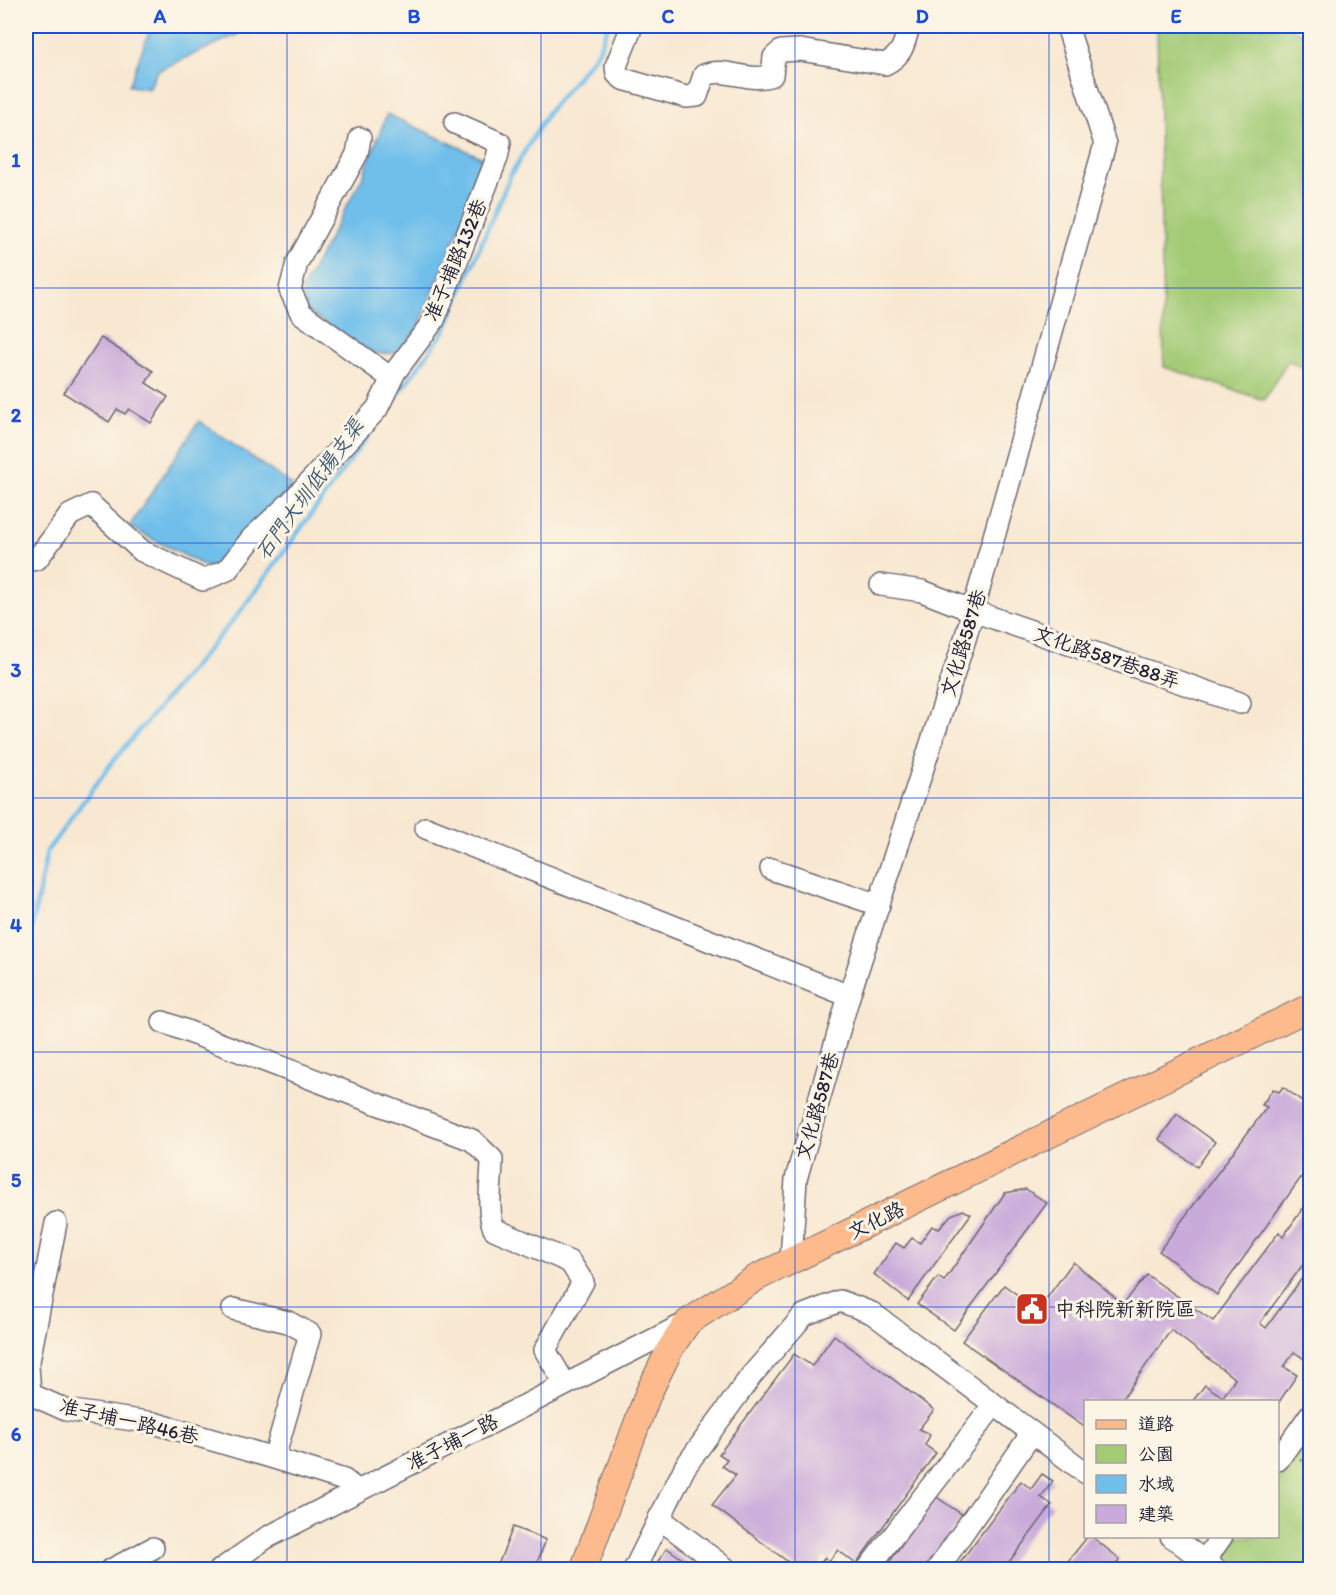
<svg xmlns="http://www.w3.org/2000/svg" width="1336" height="1595" font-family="Itim,'LXGW WenKai TC',sans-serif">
  <rect width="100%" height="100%" fill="#fcf5e5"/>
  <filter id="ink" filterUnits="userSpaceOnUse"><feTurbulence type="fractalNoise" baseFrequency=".0167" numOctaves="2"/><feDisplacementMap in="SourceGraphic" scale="12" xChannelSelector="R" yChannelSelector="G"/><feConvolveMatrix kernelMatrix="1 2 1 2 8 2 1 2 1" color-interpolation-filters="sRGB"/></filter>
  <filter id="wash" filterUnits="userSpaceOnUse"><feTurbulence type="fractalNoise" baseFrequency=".008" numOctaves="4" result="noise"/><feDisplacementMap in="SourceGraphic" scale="24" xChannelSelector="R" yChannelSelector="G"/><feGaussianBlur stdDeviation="1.35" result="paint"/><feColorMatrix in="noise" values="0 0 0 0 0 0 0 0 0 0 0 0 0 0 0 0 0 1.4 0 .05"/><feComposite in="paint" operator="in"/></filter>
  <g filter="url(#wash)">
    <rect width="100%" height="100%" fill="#f8e8d2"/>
    <g fill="#a3cb76" stroke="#627658" stroke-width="1.5">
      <path d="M1157,26H1286L1310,38V372L1288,360L1264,400L1164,367Z"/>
      <path d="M1310,1435V1569H1240L1224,1557L1239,1537L1278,1536V1482Z"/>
    </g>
    <g fill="#70bfeb" stroke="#497093" stroke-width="1.5">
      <path d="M151,26H246L239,34L157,71L149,89L129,86Z"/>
      <path d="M387,114L487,160L418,328L398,353L374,354L306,311L302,289L363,176Z"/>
      <path d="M199,421L292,485L247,537L209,568L129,527Z"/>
    </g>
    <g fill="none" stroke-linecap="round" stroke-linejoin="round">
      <path stroke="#70bfeb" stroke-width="4.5" d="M26,958L47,851L113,761L240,612L445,330L510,176L548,112L598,52L608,26"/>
    </g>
    <g id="blocks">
      <g fill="#c9aada">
        <path d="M101,338L153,371L146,383L168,397L151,423L129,409L125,414L117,409L109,422L64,393Z"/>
        <path d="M1283,1087L1310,1107V1165L1217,1295L1159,1251L1267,1107L1262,1105L1273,1089L1279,1092Z"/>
        <path d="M1177,1114L1215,1142L1197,1167L1159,1139Z"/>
        <path d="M1026,1189L1047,1203L954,1330L917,1304L938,1277L944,1281L1005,1193Z"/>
        <path d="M1310,1198V1255L1260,1323L1266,1328L1310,1267V1354L1306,1360L1294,1352L1284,1367L1297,1375L1279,1402H1192L1205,1385L1223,1397L1235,1379L1171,1330L1120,1402H1086V1428L962,1341L1004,1285L1038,1310L1073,1262L1123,1304L1147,1275L1213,1321L1279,1232L1283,1237Z"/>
        <path d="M963,1210L971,1214L908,1301L874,1274L896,1243L904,1248L912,1238L920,1243L932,1226L939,1229L951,1215Z"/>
        <path d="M834,1335L934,1410L919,1429L930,1435L925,1445L936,1453L856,1564L838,1550L829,1561L825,1557L816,1570H799L712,1505L736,1475L722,1466L727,1459L719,1454L794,1354L812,1366Z"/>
        <path d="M1042,1474L1053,1481L1041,1497L1052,1505L1003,1570H954L1021,1481L1031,1489Z"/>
        <path d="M935,1496L964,1516L924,1570H884Z"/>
        <path d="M513,1527L546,1540L534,1570H496Z"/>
        <path d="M1088,1536H1091L1120,1559L1111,1570H1061Z"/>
        <path d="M667,1548L698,1570H652Z"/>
      </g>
    </g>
  </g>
  <g filter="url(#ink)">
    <use href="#blocks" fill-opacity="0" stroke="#6d6770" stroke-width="1.5"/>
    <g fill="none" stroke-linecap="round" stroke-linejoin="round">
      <g stroke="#6d6770" stroke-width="24">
        <g id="minor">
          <path d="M632,26L616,66L617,74L623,79L686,97L697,96L704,75C726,66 750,84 772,75L774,57L781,51L800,50L885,64C903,55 904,44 909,26"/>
          <path d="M360,138L357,154L297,263L290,290L301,313L391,378"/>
          <path d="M26,561L37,559L70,515L91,505L142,551L203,580L227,570L252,538L292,501L377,409L395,372L434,320L497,158L500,143L455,123"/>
          <path d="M881,585L922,591L973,611L1240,703"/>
          <path d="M426,828L849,996"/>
          <path d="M771,869L879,905"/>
          <path d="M163,1022L472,1140L492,1159C492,1182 486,1208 494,1229L570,1262L583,1282L545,1350L565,1384"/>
          <path d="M56,1223L28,1366L30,1394L66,1410L154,1423L274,1458L344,1480L357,1490"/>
          <path d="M791,1261L796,1179L849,996L965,639L1105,144L1067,26"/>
          <path d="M233,1309L288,1322L310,1334L274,1458"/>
          <path d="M1278,1460L1310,1415"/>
          <path d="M659,1518L728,1570"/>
          <path d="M1171,1536L1216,1570"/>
          <path d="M111,1570L153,1548"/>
          <path d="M220,1570L266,1538L688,1322"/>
          <path d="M634,1570L685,1467L751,1376L804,1315L840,1301L872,1313L1086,1473"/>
          <path d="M867,1570L993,1406"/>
          <path d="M937,1570L1032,1433"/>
          <path d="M1198,1570L1222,1536"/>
        </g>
      </g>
      <g stroke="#6d6770" stroke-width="28">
        <path id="major" d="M583,1570L648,1394L670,1349L688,1322L756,1278L1310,1007"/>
      </g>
      <path stroke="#6d6770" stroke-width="3" stroke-dasharray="1.5 4.5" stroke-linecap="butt" d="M1300,1460H1310"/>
      <use href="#minor" stroke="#fff" stroke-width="21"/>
      <use href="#major" stroke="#fcba8d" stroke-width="26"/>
    </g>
  </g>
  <path fill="none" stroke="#1d4ed8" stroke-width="1.5" stroke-opacity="0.55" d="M287,26V1570M541,26V1570M795,26V1570M1049,26V1570M26,288H1310M26,543H1310M26,798H1310M26,1052H1310M26,1307H1310"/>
  <defs>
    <g id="civic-square" transform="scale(1.725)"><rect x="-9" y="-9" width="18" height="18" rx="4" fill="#c8321e" stroke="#fcf5e5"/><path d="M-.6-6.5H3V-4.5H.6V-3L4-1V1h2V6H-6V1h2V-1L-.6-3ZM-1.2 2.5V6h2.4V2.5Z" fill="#fff"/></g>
  </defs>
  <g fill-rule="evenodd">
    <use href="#civic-square" x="1032" y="1309"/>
  </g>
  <g text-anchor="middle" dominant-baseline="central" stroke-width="6" stroke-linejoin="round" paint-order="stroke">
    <g font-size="20" fill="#22223b" stroke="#fcf5e5">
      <text transform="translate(455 260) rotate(-67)">准子埔路132巷</text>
      <text transform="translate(963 643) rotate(-73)">文化路587巷</text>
      <text transform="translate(1107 657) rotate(19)">文化路587巷88弄</text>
      <text transform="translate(817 1106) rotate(-74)">文化路587巷</text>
      <text transform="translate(876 1220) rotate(-26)">文化路</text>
      <text transform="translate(129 1421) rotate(13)">准子埔一路46巷</text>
      <text transform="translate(452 1442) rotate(-27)">准子埔一路</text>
    </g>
    <g font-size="20" fill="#22223b" stroke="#fcf5e5" text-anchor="start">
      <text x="1055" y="1309">中科院新新院區</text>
    </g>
    <g font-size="21" font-style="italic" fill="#3d5979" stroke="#fcf5e5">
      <text transform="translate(309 489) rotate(-54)">石門大圳低揚支渠</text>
    </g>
  </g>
  <rect width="1336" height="1595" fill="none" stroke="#fcf5e5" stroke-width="66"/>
  <rect x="1084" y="1400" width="195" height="138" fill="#fcf5e5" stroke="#a5a1a1" stroke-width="1.5"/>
  <rect x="1096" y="1420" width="30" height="9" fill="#fcba8d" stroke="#a5a1a1" stroke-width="1.5"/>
  <text x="1138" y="1430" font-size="18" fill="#22223b">道路</text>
  <rect x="1096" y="1445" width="30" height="18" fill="#a3cb76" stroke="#a5a1a1" stroke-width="1.5"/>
  <text x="1138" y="1460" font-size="18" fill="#22223b">公園</text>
  <rect x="1096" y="1475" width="30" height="18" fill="#70bfeb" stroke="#a5a1a1" stroke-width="1.5"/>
  <text x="1138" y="1490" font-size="18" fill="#22223b">水域</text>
  <rect x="1096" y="1505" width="30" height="18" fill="#c9aada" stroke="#a5a1a1" stroke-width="1.5"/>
  <text x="1138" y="1520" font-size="18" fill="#22223b">建築</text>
  <rect x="33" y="33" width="1270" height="1529" fill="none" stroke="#1d4ed8" stroke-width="2"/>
  <g font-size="20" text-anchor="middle" font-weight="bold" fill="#1d4ed8">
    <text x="160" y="23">A</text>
    <text x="414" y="23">B</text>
    <text x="668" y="23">C</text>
    <text x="922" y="23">D</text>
    <text x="1176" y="23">E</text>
    <text x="16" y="167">1</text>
    <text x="16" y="422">2</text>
    <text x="16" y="677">3</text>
    <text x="16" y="932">4</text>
    <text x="16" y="1187">5</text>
    <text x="16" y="1441">6</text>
  </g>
</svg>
